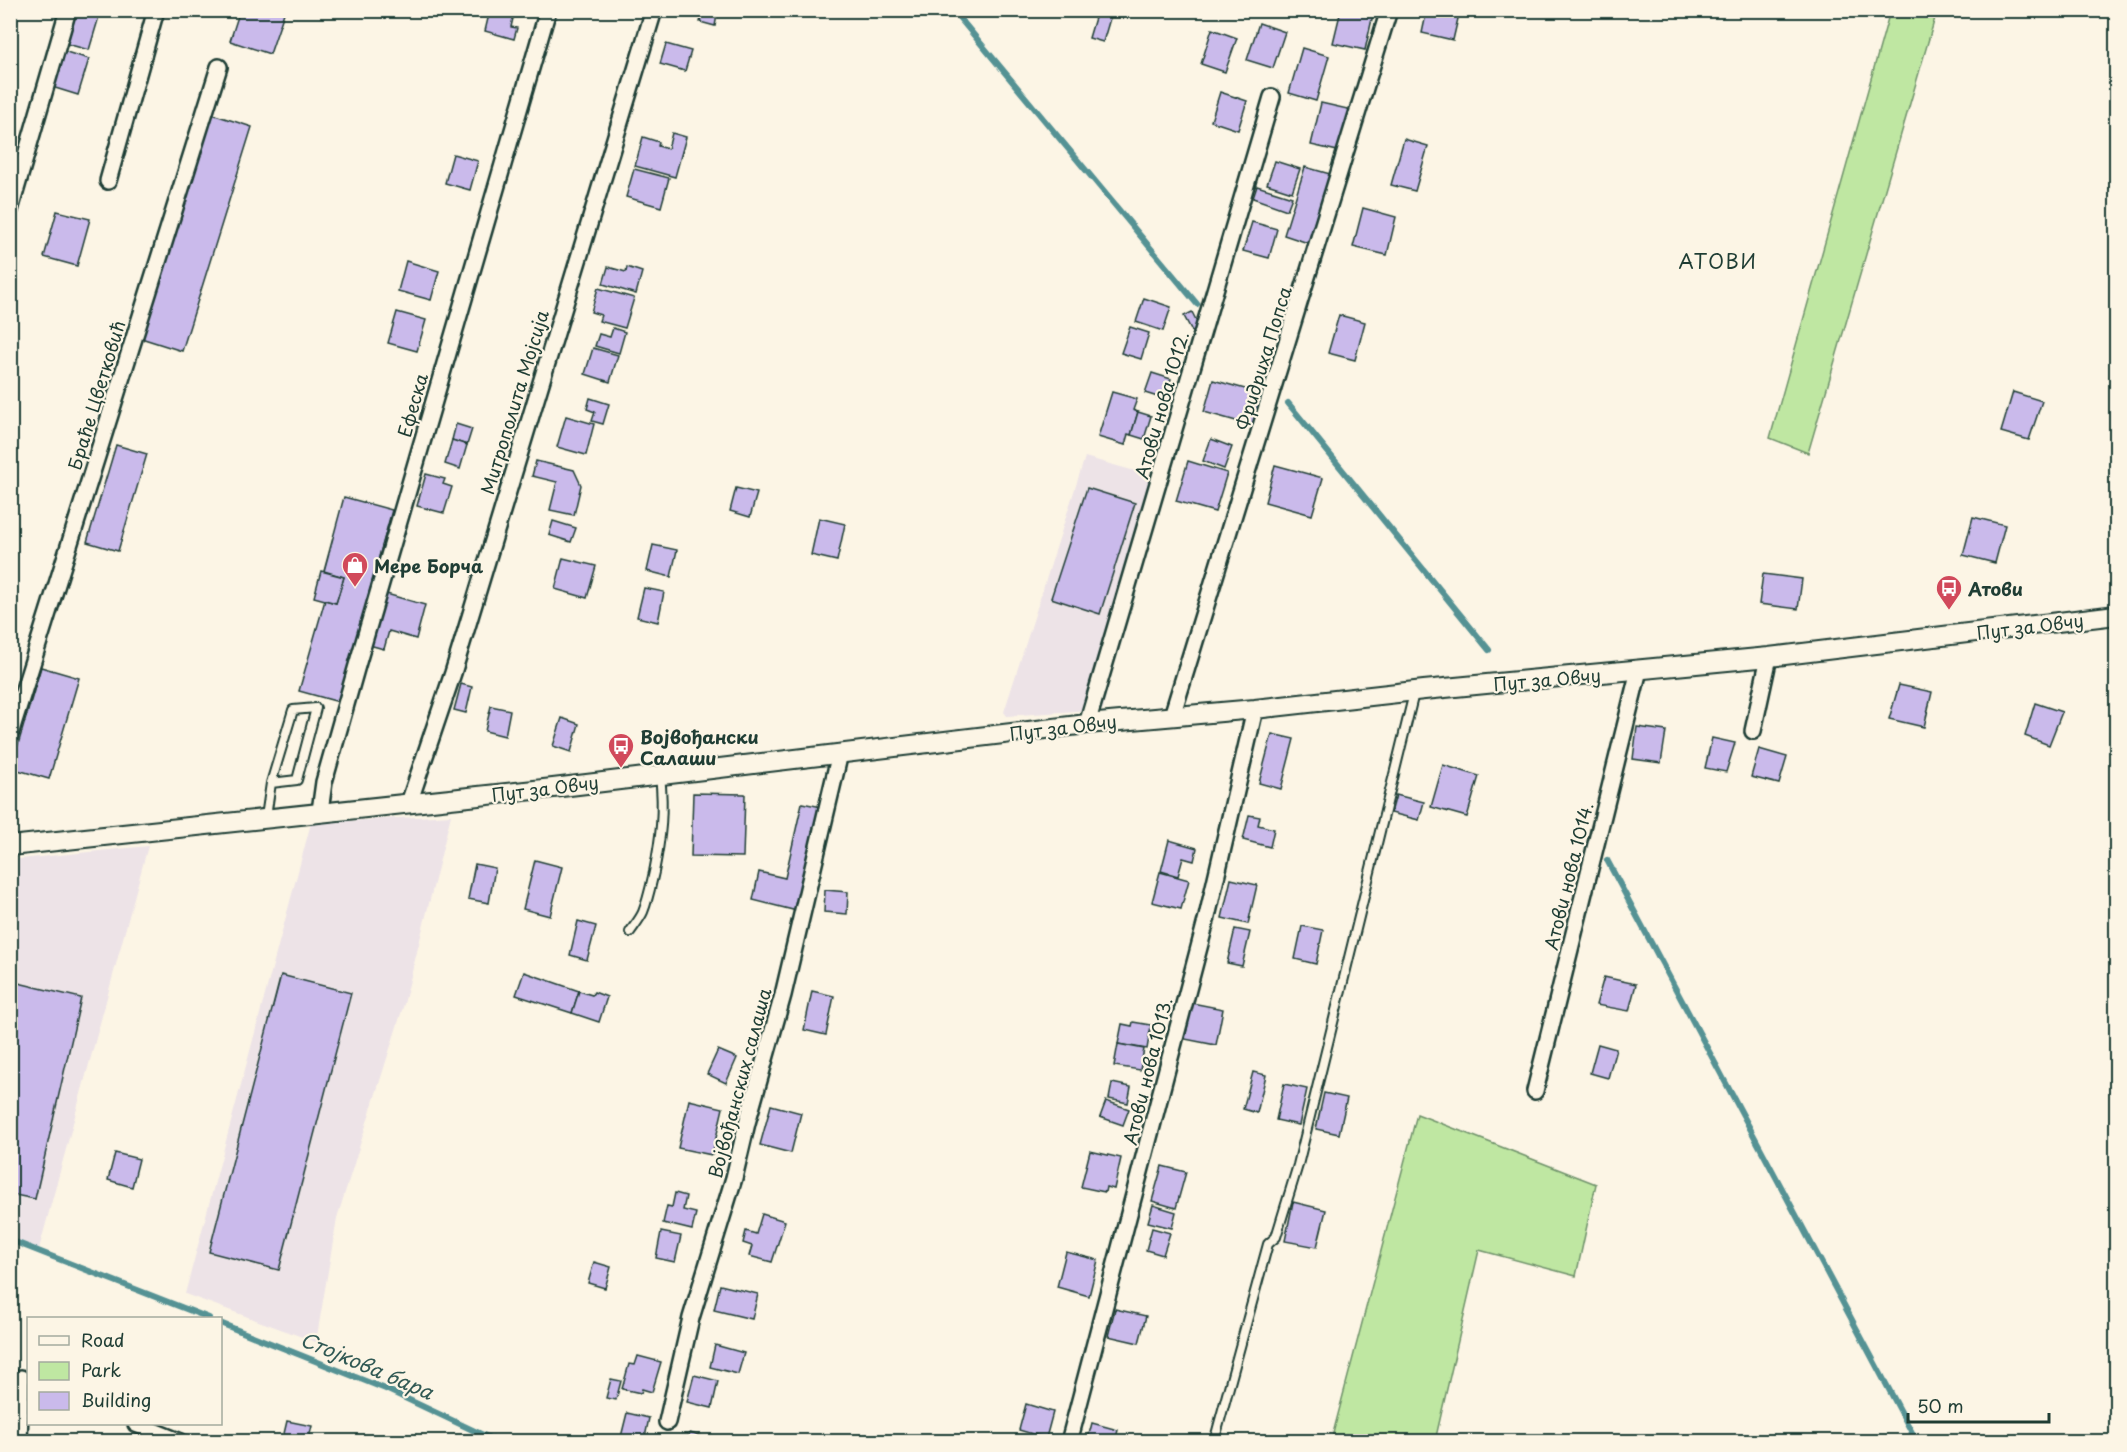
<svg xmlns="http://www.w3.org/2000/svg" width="2127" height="1452" font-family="'Playpen Sans',sans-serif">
  <rect width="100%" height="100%" fill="#fcf5e5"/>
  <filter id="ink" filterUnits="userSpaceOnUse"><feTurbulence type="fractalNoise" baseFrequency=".0167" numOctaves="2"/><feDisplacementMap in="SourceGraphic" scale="12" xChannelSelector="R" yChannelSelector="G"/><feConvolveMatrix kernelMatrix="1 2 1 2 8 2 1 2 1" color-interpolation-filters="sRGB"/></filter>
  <g filter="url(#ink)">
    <g fill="#ede3e7">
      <path d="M1085,457L1153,476L1103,709L1007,716L1004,712Z"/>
      <path d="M451,815L404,1004L337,1218L316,1342L185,1294L311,823Z"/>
      <path d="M148,846L39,1249L11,1238L10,860Z"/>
    </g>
    <g fill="#bfe7a2" stroke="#6f926b" stroke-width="1.5">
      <path d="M1890,11H1937L1808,453L1770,438Z"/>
      <path d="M1417,1114L1596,1184L1576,1276L1479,1250L1435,1441H1331Z"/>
    </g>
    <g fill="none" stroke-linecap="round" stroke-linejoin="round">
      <g stroke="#559294" stroke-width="6">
        <path d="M953,10L1197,304"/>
        <path d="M1288,403L1489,650"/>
        <path d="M1607,860L1917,1442"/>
        <path d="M10,1240L209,1318"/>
        <path d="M220,1323L388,1390L498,1442"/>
      </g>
    </g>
    <g fill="#cabaeb" stroke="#1f3d34" stroke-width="1.5">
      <path d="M77,10H101L89,50L67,44Z"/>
      <path d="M240,10H285L270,54L230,41Z"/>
      <path d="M490,10H515L511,27L517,28L514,39L485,31Z"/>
      <path d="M691,10H718L715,26L700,22L702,15L691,12Z"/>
      <path d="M1341,10H1374L1365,50L1333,43Z"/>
      <path d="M1427,10H1460L1453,40L1422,33Z"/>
      <path d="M1097,11L1111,15L1103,42L1089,38Z"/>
      <path d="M10,14L17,16L11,36H10Z"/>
      <path d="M1259,23L1285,32L1273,68L1247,60Z"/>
      <path d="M1212,29L1237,38L1225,72L1201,64Z"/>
      <path d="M666,44L691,51L685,71L660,64Z"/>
      <path d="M1302,48L1329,56L1316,101L1289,93Z"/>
      <path d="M63,51L89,59L78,95L52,87Z"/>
      <path d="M1220,92L1247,101L1238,130L1211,121Z"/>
      <path d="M1321,103L1352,110L1342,152L1311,145Z"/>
      <path d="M212,114L252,127L182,351L141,338Z"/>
      <path d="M672,133L686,137L675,177L635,166L643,137L659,142L658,146L668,149Z"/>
      <path d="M1404,139L1428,146L1415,191L1391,185Z"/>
      <path d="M453,154L478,161L470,190L445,183Z"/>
      <path d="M1275,161L1300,169L1292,192L1267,184Z"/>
      <path d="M1305,167L1330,174L1308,243L1284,235Z"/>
      <path d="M634,169L669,178L661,207L626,197Z"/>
      <path d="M1257,186L1292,197L1287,210L1253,198Z"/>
      <path d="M1363,208L1396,217L1387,255L1353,247Z"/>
      <path d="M57,211L90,219L77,266L44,257Z"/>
      <path d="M1252,222L1277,229L1269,258L1243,251Z"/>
      <path d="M406,261L439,271L431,300L398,291Z"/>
      <path d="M608,267L626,272L627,267L642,272L636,294L603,284Z"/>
      <path d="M598,288L634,298L625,328L599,321L601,315L591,312Z"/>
      <path d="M1144,298L1171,307L1163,331L1136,322Z"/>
      <path d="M397,312L426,320L417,351L388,343Z"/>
      <path d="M1192,312L1200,328L1192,331L1184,316Z"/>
      <path d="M1339,315L1365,322L1355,360L1328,353Z"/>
      <path d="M1130,327L1149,333L1141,359L1121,353Z"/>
      <path d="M613,328L625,332L619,353L595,346L599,334L610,337Z"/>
      <path d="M593,348L618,355L610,382L585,374Z"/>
      <path d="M1152,373L1171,379L1164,399L1145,393Z"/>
      <path d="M1213,380L1263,394L1254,426L1204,412Z"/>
      <path d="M1112,392L1137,399L1133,410L1138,412L1131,435L1128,434L1125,445L1098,437Z"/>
      <path d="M2013,392L2042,401L2029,440L2001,432Z"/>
      <path d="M590,398L609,404L603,424L592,421L595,412L587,409Z"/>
      <path d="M1138,412L1151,416L1144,439L1131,435Z"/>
      <path d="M566,416L594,424L586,455L557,447Z"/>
      <path d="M456,424L472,429L467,445L452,440Z"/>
      <path d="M1211,439L1232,447L1224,469L1203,461Z"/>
      <path d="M452,440L467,445L460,469L445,464Z"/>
      <path d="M116,445L147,454L118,551L87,542Z"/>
      <path d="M536,461L574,470L581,485L574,515L550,510L557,482L532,476Z"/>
      <path d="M1188,461L1227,473L1215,512L1176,501Z"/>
      <path d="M1275,465L1323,478L1312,515L1265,502Z"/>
      <path d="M426,474L445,479L443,484L452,487L444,513L417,506Z"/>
      <path d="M736,488L757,493L750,517L730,511Z"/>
      <path d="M1087,488L1135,503L1100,614L1051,598Z"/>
      <path d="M344,497L392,510L339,702L299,691L325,600L336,603L344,577L324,571Z"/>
      <path d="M1973,517L2005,525L1995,563L1963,555Z"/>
      <path d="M819,518L845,524L837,561L811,555Z"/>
      <path d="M553,521L576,528L571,542L549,535Z"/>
      <path d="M653,545L677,550L671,577L647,571Z"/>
      <path d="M563,558L596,566L587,598L555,589Z"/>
      <path d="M321,571L344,577L336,603L314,597Z"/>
      <path d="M1763,574L1802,579L1798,609L1759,604Z"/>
      <path d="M644,588L664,592L658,622L637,617Z"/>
      <path d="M383,593L425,605L416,639L389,631L384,649L369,645Z"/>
      <path d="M41,667L79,678L49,779L11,768Z"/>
      <path d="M461,684L472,687L466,713L454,710Z"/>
      <path d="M1899,685L1932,692L1924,727L1889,719Z"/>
      <path d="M2035,703L2062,712L2049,745L2025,736Z"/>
      <path d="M491,706L510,710L505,736L485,731Z"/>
      <path d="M562,718L579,724L571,752L553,746Z"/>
      <path d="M1637,727L1666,731L1661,763L1633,759Z"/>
      <path d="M1272,734L1294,739L1281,789L1259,783Z"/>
      <path d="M1712,738L1735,743L1726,772L1705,768Z"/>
      <path d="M1759,749L1787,757L1779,784L1751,777Z"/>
      <path d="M1443,765L1479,776L1467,817L1431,807Z"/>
      <path d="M693,793L745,794L743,857L691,856Z"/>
      <path d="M1396,795L1424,802L1419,820L1391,813Z"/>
      <path d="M802,803L822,807L797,911L753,900L759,872L785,878Z"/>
      <path d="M1249,815L1260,817L1258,825L1274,829L1270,847L1243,840Z"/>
      <path d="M1169,840L1197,848L1194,861L1183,858L1178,876L1161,871Z"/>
      <path d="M535,860L562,867L550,916L523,909Z"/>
      <path d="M475,864L495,868L489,903L468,899Z"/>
      <path d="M1160,872L1189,880L1181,909L1152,902Z"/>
      <path d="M1231,879L1257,885L1248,924L1222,918Z"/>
      <path d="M825,890L848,892L847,914L824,912Z"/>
      <path d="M578,921L596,926L587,960L570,955Z"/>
      <path d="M1302,926L1323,930L1316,964L1295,959Z"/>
      <path d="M1235,929L1250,932L1242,966L1227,963Z"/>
      <path d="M524,972L579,991L572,1013L516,995Z"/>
      <path d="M281,975L351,993L279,1270L209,1252Z"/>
      <path d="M1604,977L1636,984L1629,1011L1596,1005Z"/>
      <path d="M10,981L81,998L35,1199L10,1194Z"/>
      <path d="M579,991L592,995L594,992L607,997L599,1022L572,1013Z"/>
      <path d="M812,991L834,996L826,1035L804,1030Z"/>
      <path d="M1192,1003L1223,1009L1216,1045L1185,1039Z"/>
      <path d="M1133,1022L1151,1025L1147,1049L1118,1044L1122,1024L1132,1026Z"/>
      <path d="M1118,1044L1144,1049L1140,1070L1114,1066Z"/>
      <path d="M1598,1044L1616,1049L1608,1078L1590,1073Z"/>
      <path d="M718,1050L737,1058L726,1083L707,1074Z"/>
      <path d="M1253,1072L1266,1075L1257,1113L1243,1109Z"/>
      <path d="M1112,1083L1131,1087L1128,1103L1109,1099Z"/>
      <path d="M1284,1084L1307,1089L1299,1125L1276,1120Z"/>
      <path d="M1324,1093L1347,1098L1339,1134L1316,1129Z"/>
      <path d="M689,1100L723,1108L712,1155L678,1148Z"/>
      <path d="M1106,1101L1129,1109L1123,1125L1100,1117Z"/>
      <path d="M771,1105L801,1113L791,1153L760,1145Z"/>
      <path d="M1090,1151L1121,1158L1114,1189L1106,1187L1105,1192L1081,1187Z"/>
      <path d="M115,1153L139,1159L132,1187L108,1180Z"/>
      <path d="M1162,1166L1186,1172L1176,1208L1152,1201Z"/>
      <path d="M675,1193L686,1196L683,1210L696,1213L692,1230L663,1223L667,1206L672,1207Z"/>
      <path d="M1293,1202L1326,1210L1317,1247L1285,1241Z"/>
      <path d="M1153,1205L1176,1212L1172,1228L1148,1222Z"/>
      <path d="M762,1214L785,1221L772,1262L749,1256L752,1246L743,1243L746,1231L756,1234Z"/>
      <path d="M1152,1228L1170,1233L1163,1255L1146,1250Z"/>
      <path d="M661,1232L681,1236L675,1262L656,1258Z"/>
      <path d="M1066,1252L1098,1260L1089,1296L1057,1287Z"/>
      <path d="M594,1262L611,1267L605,1288L588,1283Z"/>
      <path d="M720,1285L758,1294L752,1319L714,1310Z"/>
      <path d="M1115,1309L1146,1316L1139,1343L1108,1336Z"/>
      <path d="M715,1345L744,1353L738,1374L710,1367Z"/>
      <path d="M638,1356L661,1362L652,1392L642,1389L641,1393L622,1389L629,1364L635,1365Z"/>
      <path d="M694,1375L718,1381L712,1408L687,1402Z"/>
      <path d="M611,1379L621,1381L616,1400L606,1398Z"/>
      <path d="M1026,1404L1053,1412L1046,1438L1019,1430Z"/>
      <path d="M627,1413L649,1418L644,1442L620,1441Z"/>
      <path d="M287,1421L312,1426L308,1442H282Z"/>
      <path d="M1092,1423L1118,1430L1115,1442H1087Z"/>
      <path d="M690,1433L719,1442H687Z"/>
      <path d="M58,1437H71V1442H57Z"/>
      <path d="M1017,1437L1035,1442H1016Z"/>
    </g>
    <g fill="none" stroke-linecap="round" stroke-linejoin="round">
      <g stroke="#1f3d34" stroke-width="12">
        <g id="service">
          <path d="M266,817L271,783L293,710L316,708L297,780L271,783"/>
          <path d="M630,932C634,926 640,919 643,912C648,900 651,885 654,872C661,837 664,811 660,775"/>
          <path d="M1214,1442L1268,1244L1276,1237L1298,1165L1414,693"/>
        </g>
      </g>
      <g stroke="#1f3d34" stroke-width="20">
        <g id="minor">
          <path d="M108,181L156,10"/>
          <path d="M10,210L68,10"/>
          <path d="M1172,716L1389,10"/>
          <path d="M1087,724L1272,97"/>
          <path d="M1753,731L1769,657"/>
          <path d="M10,734L219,67"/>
          <path d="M409,803L453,673L654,10"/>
          <path d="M320,811L324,782L356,669L548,10"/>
          <path d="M1535,1091L1639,670"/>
          <path d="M667,1422L691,1318L734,1178L747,1123L783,995L840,753"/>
          <path d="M136,1424L181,1442"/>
          <path d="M19,1442L21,1378"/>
          <path d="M1069,1442L1207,917L1255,709"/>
        </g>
      </g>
      <g stroke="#1f3d34" stroke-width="22">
        <path id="tertiary" d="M10,846L553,788L1087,724L1255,709L1424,690L1769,657L2116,615"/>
      </g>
      <use href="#service" stroke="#fcf5e5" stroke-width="8"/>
      <use href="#minor" stroke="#fcf5e5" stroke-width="15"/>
      <use href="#tertiary" stroke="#fcf5e5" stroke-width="18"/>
    </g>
  </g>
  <defs>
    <g id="shop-pin" transform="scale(1.35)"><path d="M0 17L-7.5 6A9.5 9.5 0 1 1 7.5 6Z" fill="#d1495b" stroke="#fcf5e5"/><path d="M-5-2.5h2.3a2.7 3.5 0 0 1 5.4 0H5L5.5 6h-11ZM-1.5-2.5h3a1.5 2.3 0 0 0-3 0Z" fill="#fff"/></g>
    <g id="bus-pin" transform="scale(1.35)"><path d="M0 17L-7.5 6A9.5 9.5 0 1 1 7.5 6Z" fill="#d1495b" stroke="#fcf5e5"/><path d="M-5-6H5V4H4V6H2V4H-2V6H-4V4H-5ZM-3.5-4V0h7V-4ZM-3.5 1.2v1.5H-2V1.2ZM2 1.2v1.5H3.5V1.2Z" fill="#fff"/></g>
  </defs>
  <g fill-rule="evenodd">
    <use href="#shop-pin" x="355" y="565"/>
    <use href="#bus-pin" x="1949" y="588"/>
    <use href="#bus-pin" x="621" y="746"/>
  </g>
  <g text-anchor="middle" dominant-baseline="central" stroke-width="4.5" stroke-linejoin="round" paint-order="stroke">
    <g font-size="18" fill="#1f3d34" stroke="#fcf5e5">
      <text transform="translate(1263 358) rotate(-73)">Фридриха Попса</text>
      <text transform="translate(96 395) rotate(-73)">Браће Цветковић</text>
      <text transform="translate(514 402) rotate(-73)">Митрополита Мојсија</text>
      <text transform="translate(412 405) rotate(-74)">Ефеска</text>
      <text transform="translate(1161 405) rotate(-74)">Атови нова 1012.</text>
      <text transform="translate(2030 626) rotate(-7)">Пут за Овчу</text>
      <text transform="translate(1547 679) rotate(-5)">Пут за Овчу</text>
      <text transform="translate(1063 727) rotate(-7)">Пут за Овчу</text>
      <text transform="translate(545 788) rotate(-7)">Пут за Овчу</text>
      <text transform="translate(1568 876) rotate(-76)">Атови нова 1014.</text>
      <text transform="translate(1147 1071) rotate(-76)">Атови нова 1013.</text>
      <text transform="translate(739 1083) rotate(-75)">Војвођанских салаша</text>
    </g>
    <g font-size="18" font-weight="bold" fill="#1f3d34" stroke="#fcf5e5" text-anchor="start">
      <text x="374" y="565">Мере Борча</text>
      <text x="1968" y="588">Атови</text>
      <text x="640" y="736">Војвођански<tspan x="640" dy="21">Салаши</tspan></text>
    </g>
    <g font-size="20" letter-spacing="1.5" fill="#1f3d34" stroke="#fcf5e5">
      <text x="1718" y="261">АТОВИ</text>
    </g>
    <g font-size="20" font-style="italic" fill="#315954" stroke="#fcf5e5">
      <text transform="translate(367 1365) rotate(23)">Стојкова бара</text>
    </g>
  </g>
  <rect width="2127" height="1452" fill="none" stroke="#fcf5e5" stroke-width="36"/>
  <rect x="18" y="18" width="2091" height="1416" fill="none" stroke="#1f3d34" stroke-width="2" filter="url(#ink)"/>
  <rect x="27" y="1317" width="195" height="108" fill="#fcf5e5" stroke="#a4ab9e" stroke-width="1.5"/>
  <rect x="39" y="1336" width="30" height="9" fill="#fcf5e5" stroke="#a4ab9e" stroke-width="1.5"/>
  <text x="81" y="1347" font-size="18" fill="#1f3d34">Road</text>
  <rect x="39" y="1362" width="30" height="18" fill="#bfe7a2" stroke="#a4ab9e" stroke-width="1.5"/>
  <text x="81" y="1377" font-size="18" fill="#1f3d34">Park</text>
  <rect x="39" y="1392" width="30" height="18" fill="#cabaeb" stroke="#a4ab9e" stroke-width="1.5"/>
  <text x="81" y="1407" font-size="18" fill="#1f3d34">Building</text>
  <path d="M1908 1413v9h141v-9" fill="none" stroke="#1f3d34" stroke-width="3"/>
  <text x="1917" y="1413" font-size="18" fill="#1f3d34" stroke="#fcf5e5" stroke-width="4.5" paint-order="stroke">50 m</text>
</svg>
